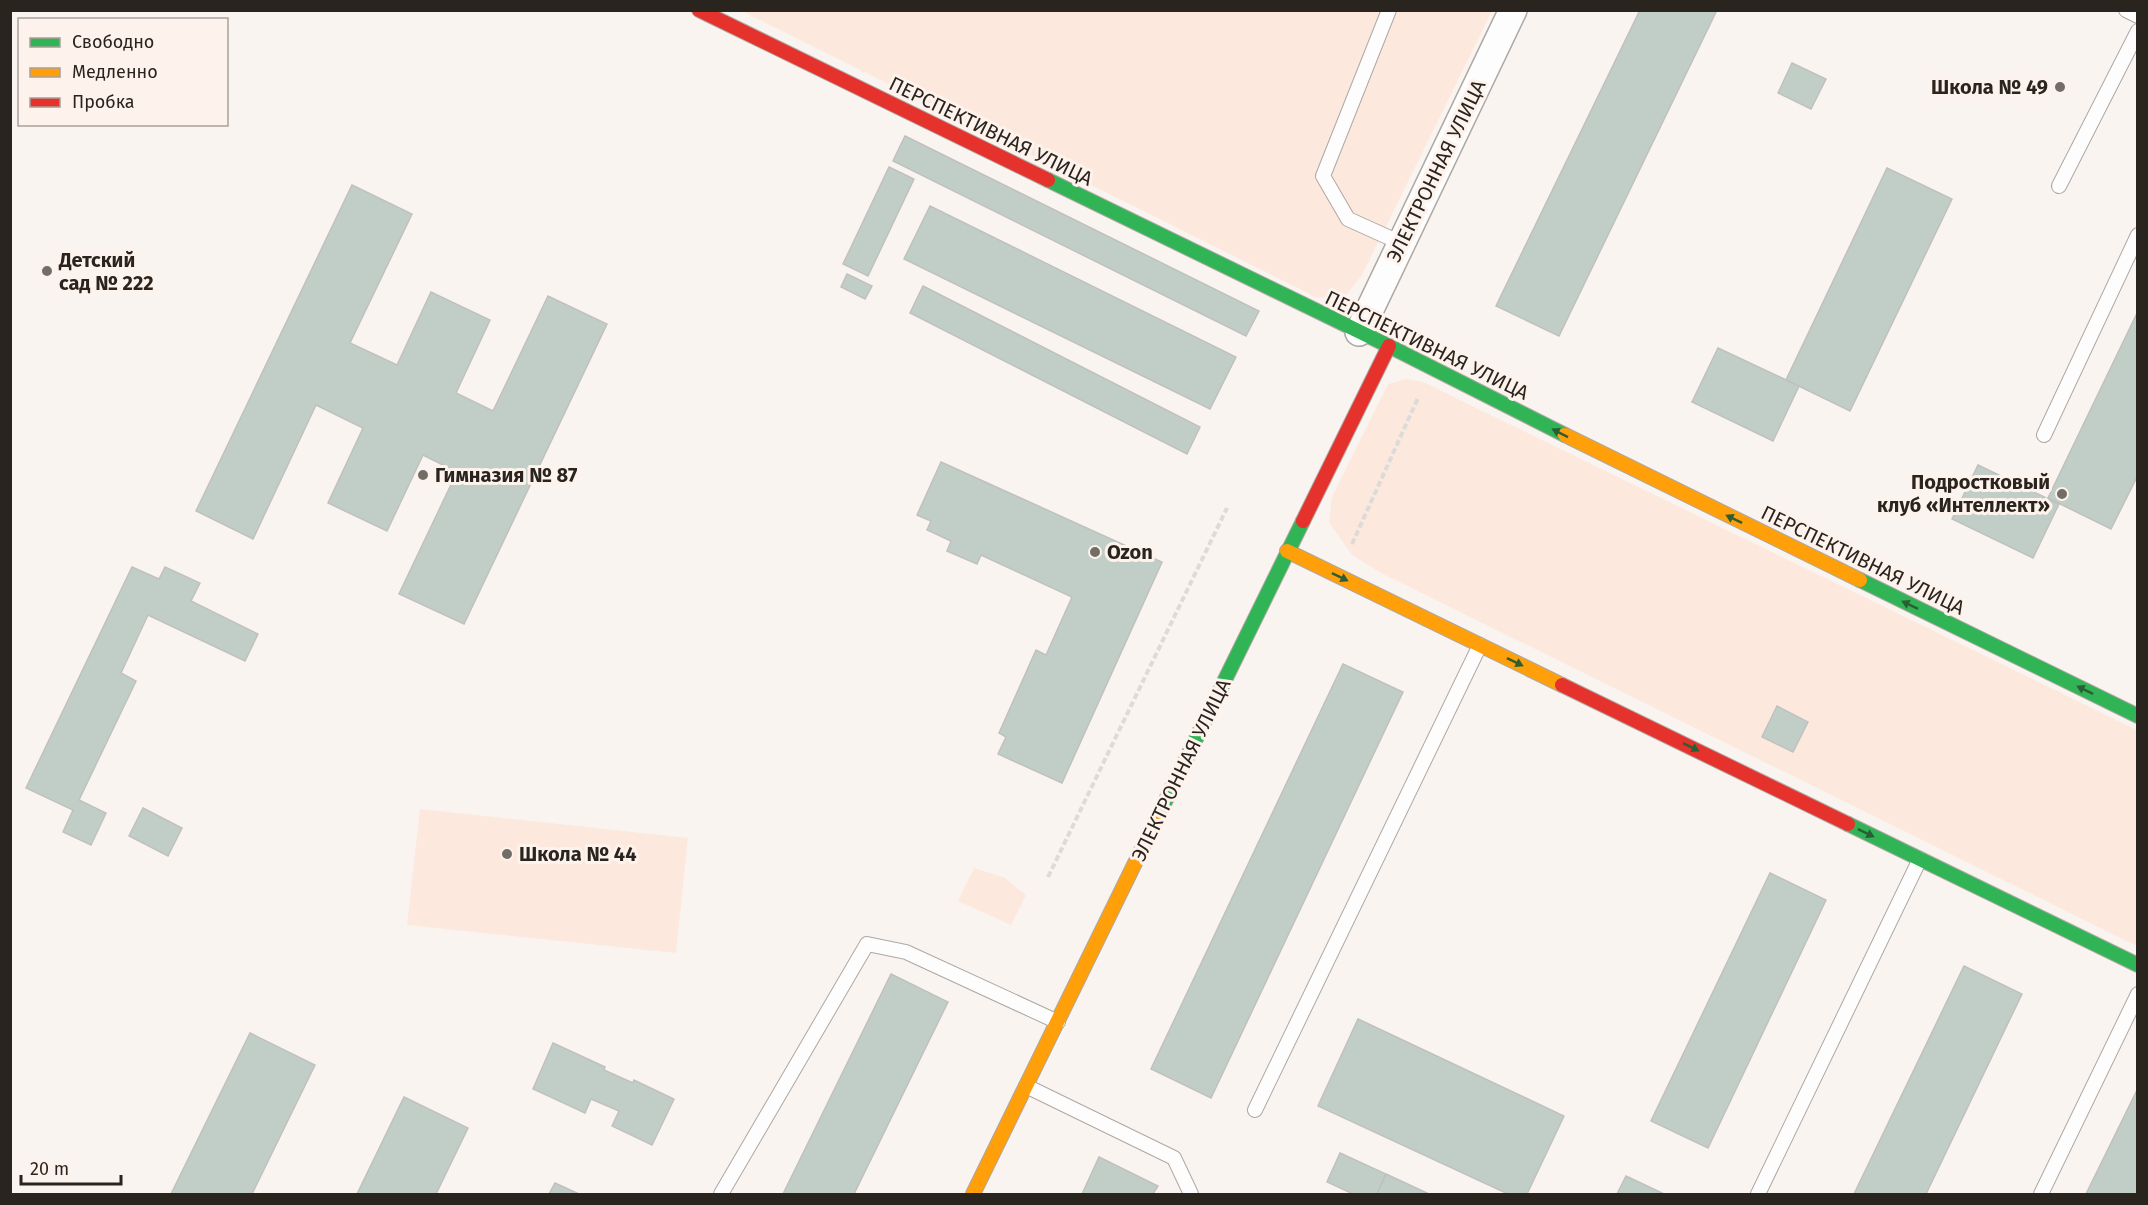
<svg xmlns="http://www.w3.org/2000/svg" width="2148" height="1205" font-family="'Fira Sans',sans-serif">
  <rect width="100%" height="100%" fill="#faf4f0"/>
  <g fill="#fce8dd">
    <path d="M742,11H1492L1362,275L1343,299L1316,297Z"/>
    <path d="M1406,379L1423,382L2137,730V946L1379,572L1352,555L1329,522L1332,497L1388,384Z"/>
    <path d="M420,809L688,838L676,953L407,925Z"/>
    <path d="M974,868L1005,878L1026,895L1011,925L958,901Z"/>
  </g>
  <g fill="#c1cec8" stroke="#c0c1be" stroke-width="1.5">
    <path d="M1640,10H1717L1559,336L1496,306Z"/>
    <path d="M1792,63L1826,79L1811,109L1778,93Z"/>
    <path d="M905,136L1259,311L1246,336L893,161Z"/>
    <path d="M889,167L914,179L868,276L843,264Z"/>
    <path d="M1887,168L1952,199L1850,411L1786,380Z"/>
    <path d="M352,185L412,214L350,343L397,365L431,292L490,320L456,393L493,411L548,296L607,324L464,624L399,594L457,472L423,455L387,531L328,503L363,428L316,405L253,539L196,511Z"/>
    <path d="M930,206L1236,357L1210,409L904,259Z"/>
    <path d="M847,274L872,286L865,299L841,287Z"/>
    <path d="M923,286L1200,427L1187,454L910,313Z"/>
    <path d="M2138,311V475L2111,529L2048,498Z"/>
    <path d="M1718,348L1799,386L1773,441L1692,402Z"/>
    <path d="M941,462L1162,562L1062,783L998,754L1006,737L999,733L1036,650L1046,655L1072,597L981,555L977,564L947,551L951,541L927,530L931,521L917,515Z"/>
    <path d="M1978,465L2059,504L2033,558L1952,519Z"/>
    <path d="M132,567L159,579L165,567L200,583L191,601L258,634L245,661L148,615L121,673L136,681L79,800L106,813L91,845L63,832L73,810L26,788Z"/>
    <path d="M1343,664L1403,692L1211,1098L1151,1069Z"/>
    <path d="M1777,706L1808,722L1793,752L1762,737Z"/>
    <path d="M143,808L182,828L168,856L129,836Z"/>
    <path d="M1770,873L1826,900L1708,1148L1651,1121Z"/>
    <path d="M1964,966L2022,994L1926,1194H1854Z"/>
    <path d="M891,974L948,1002L854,1194H783Z"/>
    <path d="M1358,1019L1564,1116L1527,1194H1508L1318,1106Z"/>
    <path d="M250,1033L315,1065L252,1194H171Z"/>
    <path d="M553,1043L605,1067L604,1070L633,1083L634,1080L674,1099L652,1145L612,1126L619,1111L591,1099L585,1113L533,1089Z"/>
    <path d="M2138,1088V1194H2086Z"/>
    <path d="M404,1097L468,1128L436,1194H357Z"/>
    <path d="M1340,1153L1386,1174L1377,1194H1353L1327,1182Z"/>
    <path d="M1099,1157L1158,1186L1153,1194H1082Z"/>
    <path d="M1386,1174L1429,1194H1377Z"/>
    <path d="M1626,1176L1664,1194H1617Z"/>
    <path d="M555,1183L579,1194H549Z"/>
  </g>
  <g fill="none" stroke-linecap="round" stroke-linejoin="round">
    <g stroke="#aea8a4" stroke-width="16">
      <g id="lane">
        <path d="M1389,10L1323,176L1348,219L1401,243"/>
        <path d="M2126,10L2138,16"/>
        <path d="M2059,186L2138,31"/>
        <path d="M2044,435L2138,235"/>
        <path d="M1026,1086L1174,1158L1191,1194"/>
        <path d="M1255,1110L1480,645"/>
        <path d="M721,1194L867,944L906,952L1058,1022"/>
        <path d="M1758,1194L1920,859"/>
        <path d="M2041,1194L2138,994"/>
      </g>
    </g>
    <g stroke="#aea8a4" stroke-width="30">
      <path id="street" d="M1359,332L1513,10"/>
    </g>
    <g stroke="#aea8a4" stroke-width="16">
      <g id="fast">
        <path d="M1048,180L1389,346L1565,435"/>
        <path d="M1860,580L2138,716"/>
        <path d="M1158,816L1303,521"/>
        <path d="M1848,824L2138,965"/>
      </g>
    </g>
    <g stroke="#aea8a4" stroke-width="16">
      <g id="slow">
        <path d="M1565,435L1860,580"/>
        <path d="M1287,551L1562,685"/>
        <path d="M973,1194L1158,816"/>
      </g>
    </g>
    <g stroke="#aea8a4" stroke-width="16">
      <g id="jam">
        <path d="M699,10L1048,180"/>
        <path d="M1303,521L1389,346"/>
        <path d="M1562,685L1848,824"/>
      </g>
    </g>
    <g stroke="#dddbda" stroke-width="4" stroke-dasharray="6 3" stroke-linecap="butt">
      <path d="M1352,544L1418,398"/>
      <path d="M1048,877L1227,508"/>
    </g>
    <use href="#lane" stroke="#fefdfd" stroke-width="14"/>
    <use href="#street" stroke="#fefdfd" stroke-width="27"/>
    <use href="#fast" stroke="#30b455" stroke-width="14"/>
    <use href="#slow" stroke="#ff9f0a" stroke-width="14"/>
    <use href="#jam" stroke="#e5322d" stroke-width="14"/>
  </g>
  <defs><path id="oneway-solid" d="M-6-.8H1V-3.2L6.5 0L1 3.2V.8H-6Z" transform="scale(1.5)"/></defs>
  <g fill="#2c5e35">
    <use href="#oneway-solid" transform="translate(1560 433) rotate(-153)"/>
    <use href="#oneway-solid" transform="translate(1734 519) rotate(-154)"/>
    <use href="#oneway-solid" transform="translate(1340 577) rotate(26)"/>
    <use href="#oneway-solid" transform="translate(1910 605) rotate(-154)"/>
    <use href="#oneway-solid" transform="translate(1515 662) rotate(26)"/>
    <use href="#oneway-solid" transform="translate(2085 690) rotate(-154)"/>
    <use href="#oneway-solid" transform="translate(1691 747) rotate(26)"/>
    <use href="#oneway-solid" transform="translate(1866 833) rotate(26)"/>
  </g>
  <g fill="#736d68" stroke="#fef3ec" stroke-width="2">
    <circle cx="2060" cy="87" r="6"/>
    <circle cx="47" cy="271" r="6"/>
    <circle cx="423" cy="475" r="6"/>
    <circle cx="2062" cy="494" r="6"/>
    <circle cx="1095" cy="552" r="6"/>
    <circle cx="507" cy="854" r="6"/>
  </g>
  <g text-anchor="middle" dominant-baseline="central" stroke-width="6" stroke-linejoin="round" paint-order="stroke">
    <g font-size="20" font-weight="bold" fill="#2a241f" stroke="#fef3ec" text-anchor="start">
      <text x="2048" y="87" text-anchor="end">Школа № 49</text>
      <text x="59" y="260">Детский<tspan x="59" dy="23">сад № 222</tspan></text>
      <text x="435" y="475">Гимназия № 87</text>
      <text x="2050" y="482" text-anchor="end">Подростковый<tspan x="2050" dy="23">клуб «Интеллект»</tspan></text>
      <text x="1107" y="552">Ozon</text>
      <text x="519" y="854">Школа № 44</text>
    </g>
    <g font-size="20" fill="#2a241f" stroke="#fef3ec">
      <text transform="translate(991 131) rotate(26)">ПЕРСПЕКТИВНАЯ УЛИЦА</text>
      <text transform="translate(1436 171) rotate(-64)">ЭЛЕКТРОННАЯ УЛИЦА</text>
      <text transform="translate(1427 345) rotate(26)">ПЕРСПЕКТИВНАЯ УЛИЦА</text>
      <text transform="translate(1863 560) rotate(26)">ПЕРСПЕКТИВНАЯ УЛИЦА</text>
      <text transform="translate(1181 770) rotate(-64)">ЭЛЕКТРОННАЯ УЛИЦА</text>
    </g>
  </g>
  <rect width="2148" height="1205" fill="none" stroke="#2a241f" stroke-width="24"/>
  <rect x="18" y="18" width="210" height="108" fill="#fef3ec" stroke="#a9a09a" stroke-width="1.5"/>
  <rect x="30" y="38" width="30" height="9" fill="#30b455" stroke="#a9a09a" stroke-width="1.5"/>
  <text x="72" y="48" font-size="18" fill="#2a241f">Свободно</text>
  <rect x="30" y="68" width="30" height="9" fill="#ff9f0a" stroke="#a9a09a" stroke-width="1.5"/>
  <text x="72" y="78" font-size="18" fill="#2a241f">Медленно</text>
  <rect x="30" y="98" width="30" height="9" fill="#e5322d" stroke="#a9a09a" stroke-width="1.5"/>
  <text x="72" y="108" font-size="18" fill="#2a241f">Пробка</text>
  <path d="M21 1175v9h100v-9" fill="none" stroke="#2a241f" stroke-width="3"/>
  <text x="30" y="1175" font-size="18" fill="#2a241f" stroke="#fef3ec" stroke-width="4.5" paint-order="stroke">20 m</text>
</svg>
